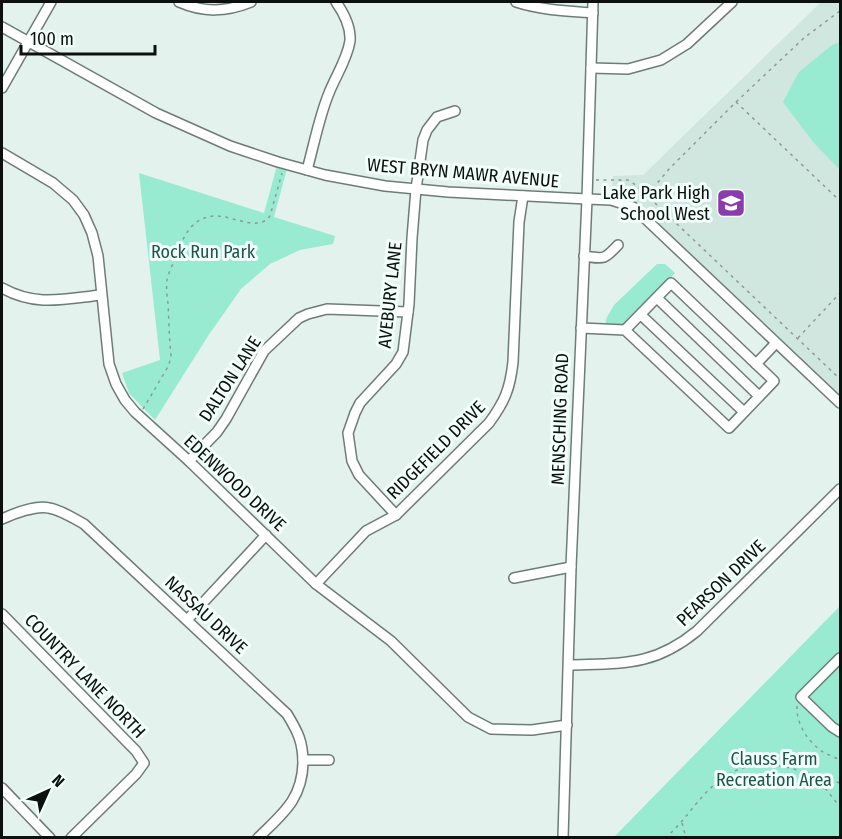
<svg xmlns="http://www.w3.org/2000/svg" width="842" height="839" font-family="'Fira Sans Condensed',sans-serif">
  <rect width="100%" height="100%" fill="#e3f2ed"/>
  <path fill="#cfe7de" d="M821,2H840V404L633,207L611,200L613,176L643,175Z"/>
  <g fill="#98ebd0">
    <path d="M840,42V170L814,143L783,102L799,72L832,45Z"/>
    <path d="M278,162L288,165L274,217L335,236L333,244L300,250L270,264L241,289L208,336L155,420L129,393L122,373L160,360L139,173L264,213Z"/>
    <path d="M657,264H665L675,273L625,326H607L605,324L607,317L614,305Z"/>
    <path d="M840,606V837H614Z"/>
  </g>
  <g fill="none" stroke-linecap="round" stroke-linejoin="round">
    <g stroke="#6e7c77" stroke-width="12">
      <g id="minor">
        <path d="M179,2C204,13 226,12 251,2"/>
        <path d="M516,2C541,10 566,11 593,13"/>
        <path d="M2,27L156,113L230,146L278,162L325,175L385,186L448,192L587,199L611,200L633,207L840,403"/>
        <path d="M591,68L628,69L661,60L687,44L732,2"/>
        <path d="M2,88L51,2"/>
        <path d="M2,153L53,183L73,200L84,215L92,233L98,256L109,364L116,384L125,400L135,412L189,461L316,584L391,641L468,717L491,729L532,730L567,725"/>
        <path d="M307,170C314,145 319,117 329,93C336,75 347,60 350,41C351,27 343,12 336,2"/>
        <path d="M584,256C604,259 604,260 618,245"/>
        <path d="M2,288C36,307 64,299 101,295"/>
        <path d="M657,298L759,396"/>
        <path d="M641,315L744,412"/>
        <path d="M581,328L625,330L729,428L774,381L671,283L625,330"/>
        <path d="M756,364L776,343"/>
        <path d="M189,461L217,432L226,419L264,351L299,318L308,314L327,309L408,312"/>
        <path d="M396,515L359,475L352,461L348,433L355,413L360,403L396,364L403,352L409,304L412,238L416,189L423,140L427,130L437,117L455,111"/>
        <path d="M2,519C13,514 36,505 49,508C61,510 73,518 84,524L287,714C298,732 303,742 303,763C302,800 282,814 258,838"/>
        <path d="M514,578L571,567"/>
        <path d="M316,584L366,531L396,515L489,423C505,401 510,389 513,362L519,222L523,196"/>
        <path d="M2,614L136,751L144,763L136,774L71,838"/>
        <path d="M187,620L266,535"/>
        <path d="M840,658L801,697L832,727L840,732"/>
        <path d="M569,665C622,663 653,667 697,631L840,489"/>
        <path d="M303,760H329"/>
        <path d="M2,788L50,838"/>
        <path d="M563,838L571,567L587,199L593,2"/>
      </g>
    </g>
    <g stroke="#8f9a96" stroke-width="1.5" stroke-dasharray="3 4.5" stroke-linecap="butt">
      <path d="M736,102L840,201"/>
      <path d="M596,180H628L637,186L840,379"/>
      <path d="M648,194L670,168L736,102L805,37L840,11"/>
      <path d="M798,338L840,293"/>
      <path d="M143,409L169,365L171,355C169,337 169,320 168,303C167,296 166,288 167,280C168,273 173,265 175,258C183,239 189,219 213,216C230,214 258,233 270,216L282,173"/>
      <path d="M797,706C796,724 808,742 823,752C828,755 835,757 840,760"/>
      <path d="M800,772L825,788L840,807"/>
      <path d="M682,823L686,838"/>
      <path d="M665,838C680,826 690,810 703,796C748,746 786,767 840,783"/>
    </g>
    <use href="#minor" stroke="#fff" stroke-width="9"/>
  </g>
  <defs>
    <g id="school-square" transform="scale(1.5)"><rect x="-9" y="-9" width="18" height="18" rx="4" fill="#8a3cad" stroke="#f2fffa"/><path d="M0-5L7-2L0 1L-7-2ZM-4 1L0 2.5L4 1V4Q0 6-4 4Z" fill="#fff"/></g>
  </defs>
  <g fill-rule="evenodd">
    <use href="#school-square" x="731" y="203"/>
  </g>
  <g text-anchor="middle" dominant-baseline="central" stroke-width="6" stroke-linejoin="round" paint-order="stroke">
    <g font-size="18" fill="#0c110f" stroke="#f2fffa">
      <text transform="translate(463 173) rotate(5)">WEST BRYN MAWR AVENUE</text>
      <text transform="translate(390 295) rotate(-84)">AVEBURY LANE</text>
      <text transform="translate(230 379) rotate(-57)">DALTON LANE</text>
      <text transform="translate(560 419) rotate(-88)">MENSCHING ROAD</text>
      <text transform="translate(436 450) rotate(-45)">RIDGEFIELD DRIVE</text>
      <text transform="translate(235 483) rotate(43)">EDENWOOD DRIVE</text>
      <text transform="translate(721 583) rotate(-44)">PEARSON DRIVE</text>
      <text transform="translate(206 615) rotate(43)">NASSAU DRIVE</text>
      <text transform="translate(85 676) rotate(46)">COUNTRY LANE NORTH</text>
    </g>
    <g font-size="18" fill="#0c110f" stroke="#f2fffa" text-anchor="end">
      <text x="710" y="193">Lake Park High<tspan x="710" dy="21">School West</tspan></text>
    </g>
    <g font-size="18" fill="#1f5546" stroke="#f2fffa">
      <text x="203" y="252">Rock Run Park</text>
      <text x="774" y="759">Clauss Farm<tspan x="774" dy="21">Recreation Area</tspan></text>
    </g>
  </g>
  <rect width="842" height="839" fill="none" stroke="#0c110f" stroke-width="6"/>
  <g transform="translate(48 791) rotate(45)" stroke="#f2fffa" stroke-width="4.5" paint-order="stroke">
  <path d="M0-4.5L10 22L0 15L-10 22Z" fill="#0c110f"/>
  <text y="-9" font-size="16" font-weight="bold" text-anchor="middle" fill="#0c110f">N</text>
  </g>
  <path d="M21 45v9h134v-9" fill="none" stroke="#0c110f" stroke-width="3"/>
  <text x="30" y="45" font-size="18" fill="#0c110f" stroke="#f2fffa" stroke-width="4.5" paint-order="stroke">100 m</text>
</svg>
